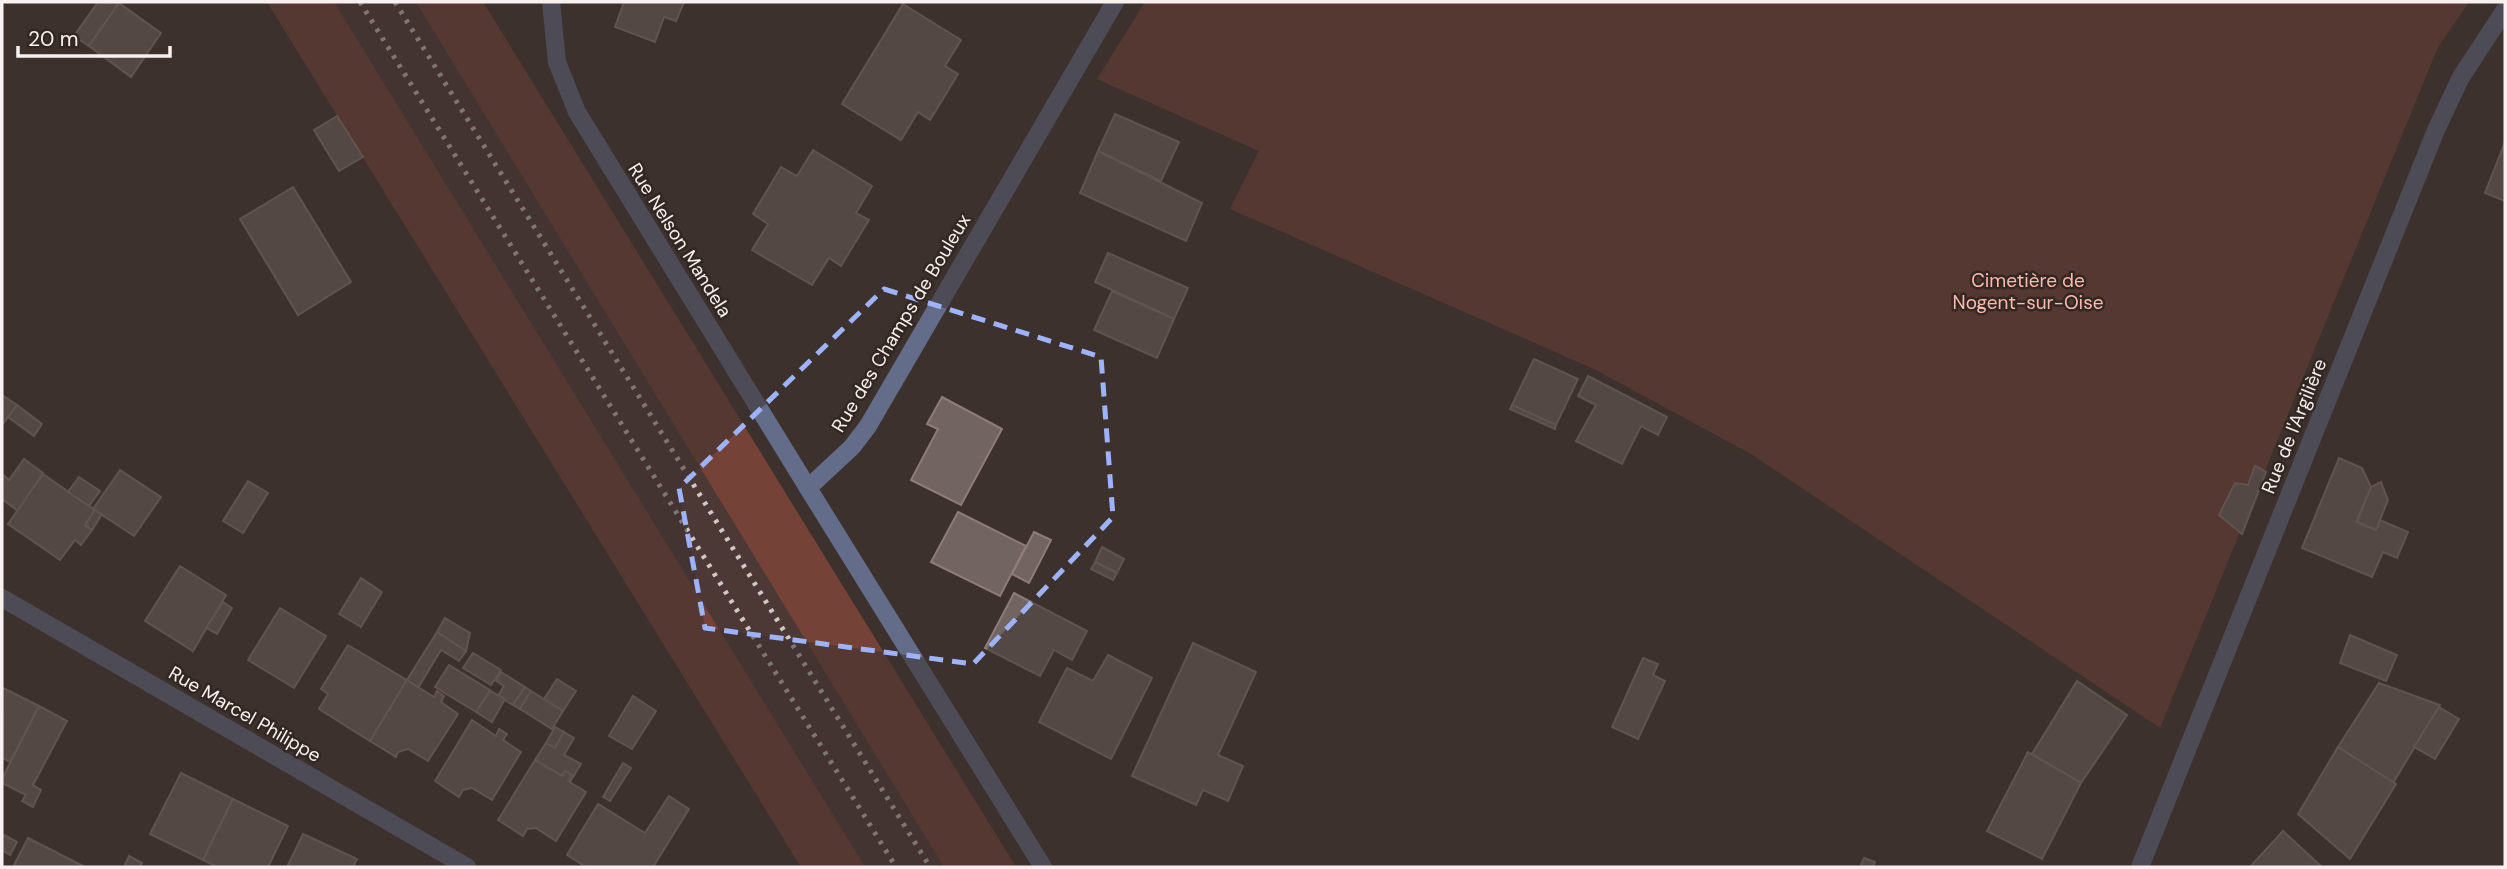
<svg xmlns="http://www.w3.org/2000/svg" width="2507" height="869" font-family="'DM Sans',sans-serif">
  <rect width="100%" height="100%" fill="#3d312e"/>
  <path fill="#4c3935" d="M267,2H483L1016,867H801Z"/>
  <g fill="#744236">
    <path d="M267,2H334L865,867H801Z"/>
    <path d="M416,2H483L1016,867H944Z"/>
    <path d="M1145,2H2469L2438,47L2160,728L1751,454L1594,369L1230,209L1259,151L1097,79Z"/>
  </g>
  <g fill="#726461" stroke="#8c7d7a" stroke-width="2">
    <path d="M98,2L119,3L89,46L74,36Z"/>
    <path d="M624,2H684L676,21L664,17L655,42L615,27Z"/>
    <path d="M119,3L161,33L131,77L89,46Z"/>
    <path d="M903,4L961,40L945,66L958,74L930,120L918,112L901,140L842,104Z"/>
    <path d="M1115,114L1179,142L1161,181L1098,151Z"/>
    <path d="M337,116L363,157L339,171L314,130Z"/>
    <path d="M2505,142V201L2485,193Z"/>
    <path d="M813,150L872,186L856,213L869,220L841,266L829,258L812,285L752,250L768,224L753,214L781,167L797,176Z"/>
    <path d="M1098,151L1202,203L1186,241L1080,193Z"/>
    <path d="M293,187L351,282L298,315L240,219Z"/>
    <path d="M1108,253L1188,288L1174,319L1095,282Z"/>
    <path d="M1112,291L1174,319L1157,358L1094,330Z"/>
    <path d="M1534,359L1578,379L1556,425L1512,405Z"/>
    <path d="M1588,376L1667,417L1658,435L1641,426L1622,464L1576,441L1596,405L1578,396Z"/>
    <path d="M2,395L17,405L2,425Z"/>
    <path d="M942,397L1002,429L961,505L911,480L938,429L927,424Z"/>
    <path d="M17,405L42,424L34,436L8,417Z"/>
    <path d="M1512,405L1556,425L1555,429L1510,409Z"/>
    <path d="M2339,458L2362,468L2371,487L2356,522L2376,530L2380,520L2408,532L2397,558L2383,552L2372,577L2302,548Z"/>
    <path d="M24,459L43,473L18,511L2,499V474L9,480Z"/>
    <path d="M2255,466L2266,472L2242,534L2219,515L2235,483L2248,485Z"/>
    <path d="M120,470L161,497L134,536L93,509Z"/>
    <path d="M43,474L95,510L85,525L92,530L81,545L75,540L60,560L8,524Z"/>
    <path d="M79,477L100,491L89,506L68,492Z"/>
    <path d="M248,481L268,493L243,533L223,521Z"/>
    <path d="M2381,482L2388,500L2376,530L2357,522L2371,487Z"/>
    <path d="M95,510L102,514L92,530L85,525Z"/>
    <path d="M958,512L1026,546L1000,596L931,562Z"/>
    <path d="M1034,532L1051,540L1029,583L1012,574Z"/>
    <path d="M1102,547L1124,559L1117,573L1095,562Z"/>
    <path d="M1095,562L1117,573L1113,580L1091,569Z"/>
    <path d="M180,566L226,595L193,651L145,621Z"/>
    <path d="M361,578L382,592L361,627L339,614Z"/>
    <path d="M1014,593L1087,631L1072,660L1054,650L1040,676L985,648Z"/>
    <path d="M223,602L232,608L217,634L206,628Z"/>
    <path d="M280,608L326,636L294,688L248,660Z"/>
    <path d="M445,618L470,633L466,651L437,632Z"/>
    <path d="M437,632L466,651L459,661L441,650L418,688L407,680Z"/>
    <path d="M2350,635L2397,655L2386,681L2340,663Z"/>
    <path d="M1193,643L1256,672L1218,755L1243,766L1228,801L1203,790L1196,805L1132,776Z"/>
    <path d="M348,645L407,680L370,741L319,709L328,694L321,689Z"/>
    <path d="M473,653L501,670L491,685L463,668Z"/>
    <path d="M1108,655L1152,678L1111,759L1039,722L1067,668L1093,681Z"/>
    <path d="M1643,658L1658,664L1653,675L1665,681L1638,739L1612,727Z"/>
    <path d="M449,665L490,690L476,712L435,687Z"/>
    <path d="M501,672L525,687L513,705L498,696L504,686L496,681Z"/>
    <path d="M557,679L576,691L563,711L544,699Z"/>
    <path d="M407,680L434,697L437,691L444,696L441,702L458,714L428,761L408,749L398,752L396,757L370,741Z"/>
    <path d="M2077,681L2127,715L2081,783L2032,754Z"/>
    <path d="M2379,683L2440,705L2393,783L2338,747Z"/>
    <path d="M525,687L531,691L520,709L513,705Z"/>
    <path d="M3,688L39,706L10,762L2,758Z"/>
    <path d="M490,691L505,699L492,722L476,712Z"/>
    <path d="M531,691L563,711L552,729L520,709Z"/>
    <path d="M633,696L656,711L632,749L609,736Z"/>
    <path d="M39,706L67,721L33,785L41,790L33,807L22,801L26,795L2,783V779Z"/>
    <path d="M2439,707L2459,719L2435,759L2414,747Z"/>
    <path d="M472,720L496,736L499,729L507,734L503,740L521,752L492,800L472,788L463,790L459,797L435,781Z"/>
    <path d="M555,727L564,732L555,748L546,743Z"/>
    <path d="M564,732L574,738L564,755L581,764L570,782L572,775L565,771L562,776L535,760L546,743L555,748Z"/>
    <path d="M2338,747L2396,784L2350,859L2298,814Z"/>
    <path d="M2028,752L2081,783L2042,859L1987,831Z"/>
    <path d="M535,760L562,776L565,771L572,775L568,781L586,792L556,841L536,828L527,829L523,836L498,820Z"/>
    <path d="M623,763L631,768L610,801L603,797Z"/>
    <path d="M181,773L233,799L203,860L150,834Z"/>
    <path d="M669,796L689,809L653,867H586L567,855L598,804L645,833Z"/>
    <path d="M233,799L288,826L268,867H217L203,860Z"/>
    <path d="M2283,831L2322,867H2250Z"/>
    <path d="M2,834L17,842L10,855L2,850Z"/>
    <path d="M303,834L357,859L353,867H287Z"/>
    <path d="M28,838L85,867H13Z"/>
    <path d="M129,856L142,863L140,867H124Z"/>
    <path d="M1864,858L1875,862L1873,867H1860Z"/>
  </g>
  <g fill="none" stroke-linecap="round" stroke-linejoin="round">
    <g stroke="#636c88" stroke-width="18">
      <path d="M551,2L557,62L577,112L808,488"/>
      <path d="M2,598L467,867"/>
      <path d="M1043,867L808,488L852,447L868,426L1115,2"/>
      <path d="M2140,867L2436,130L2461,77L2505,10"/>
    </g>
    <g stroke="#d1c8c6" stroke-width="5" stroke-dasharray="3.5 7" stroke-linecap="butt">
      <path d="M360,2L896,867"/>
      <path d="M395,2L930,867"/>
    </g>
  </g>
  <path d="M0 0H2507V869H0ZM884,289L1101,357L1113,517L973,664L705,628L679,488Z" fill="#3d312e" fill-opacity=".55" fill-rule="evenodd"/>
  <path fill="none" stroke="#9eb3fd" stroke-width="5" stroke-dasharray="14 9" stroke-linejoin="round" d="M884,289L1101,357L1113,517L973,664L705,628L679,488Z"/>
  <g text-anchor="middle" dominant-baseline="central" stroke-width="5" stroke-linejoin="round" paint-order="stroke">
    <g font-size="19" fill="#f9f1ef" stroke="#332724">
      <text transform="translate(680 240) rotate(58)">Rue Nelson Mandela</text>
      <text transform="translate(901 323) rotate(-59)">Rue des Champs de Bouleux</text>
      <text transform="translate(2294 426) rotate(-68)">Rue de l'Argilière</text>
      <text transform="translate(245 714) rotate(30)">Rue Marcel Philippe</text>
    </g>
    <g font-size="19" fill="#fdbbab" stroke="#332724">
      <text x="2028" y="280">Cimetière de<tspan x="2028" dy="22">Nogent-sur-Oise</tspan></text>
    </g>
  </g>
  <rect width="2507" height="869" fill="none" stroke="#f9f1ef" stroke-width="7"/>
  <path d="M18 46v10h152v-10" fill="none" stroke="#f9f1ef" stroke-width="3.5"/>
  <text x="28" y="46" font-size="21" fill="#f9f1ef" stroke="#332724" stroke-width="5" paint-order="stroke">20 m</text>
</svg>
